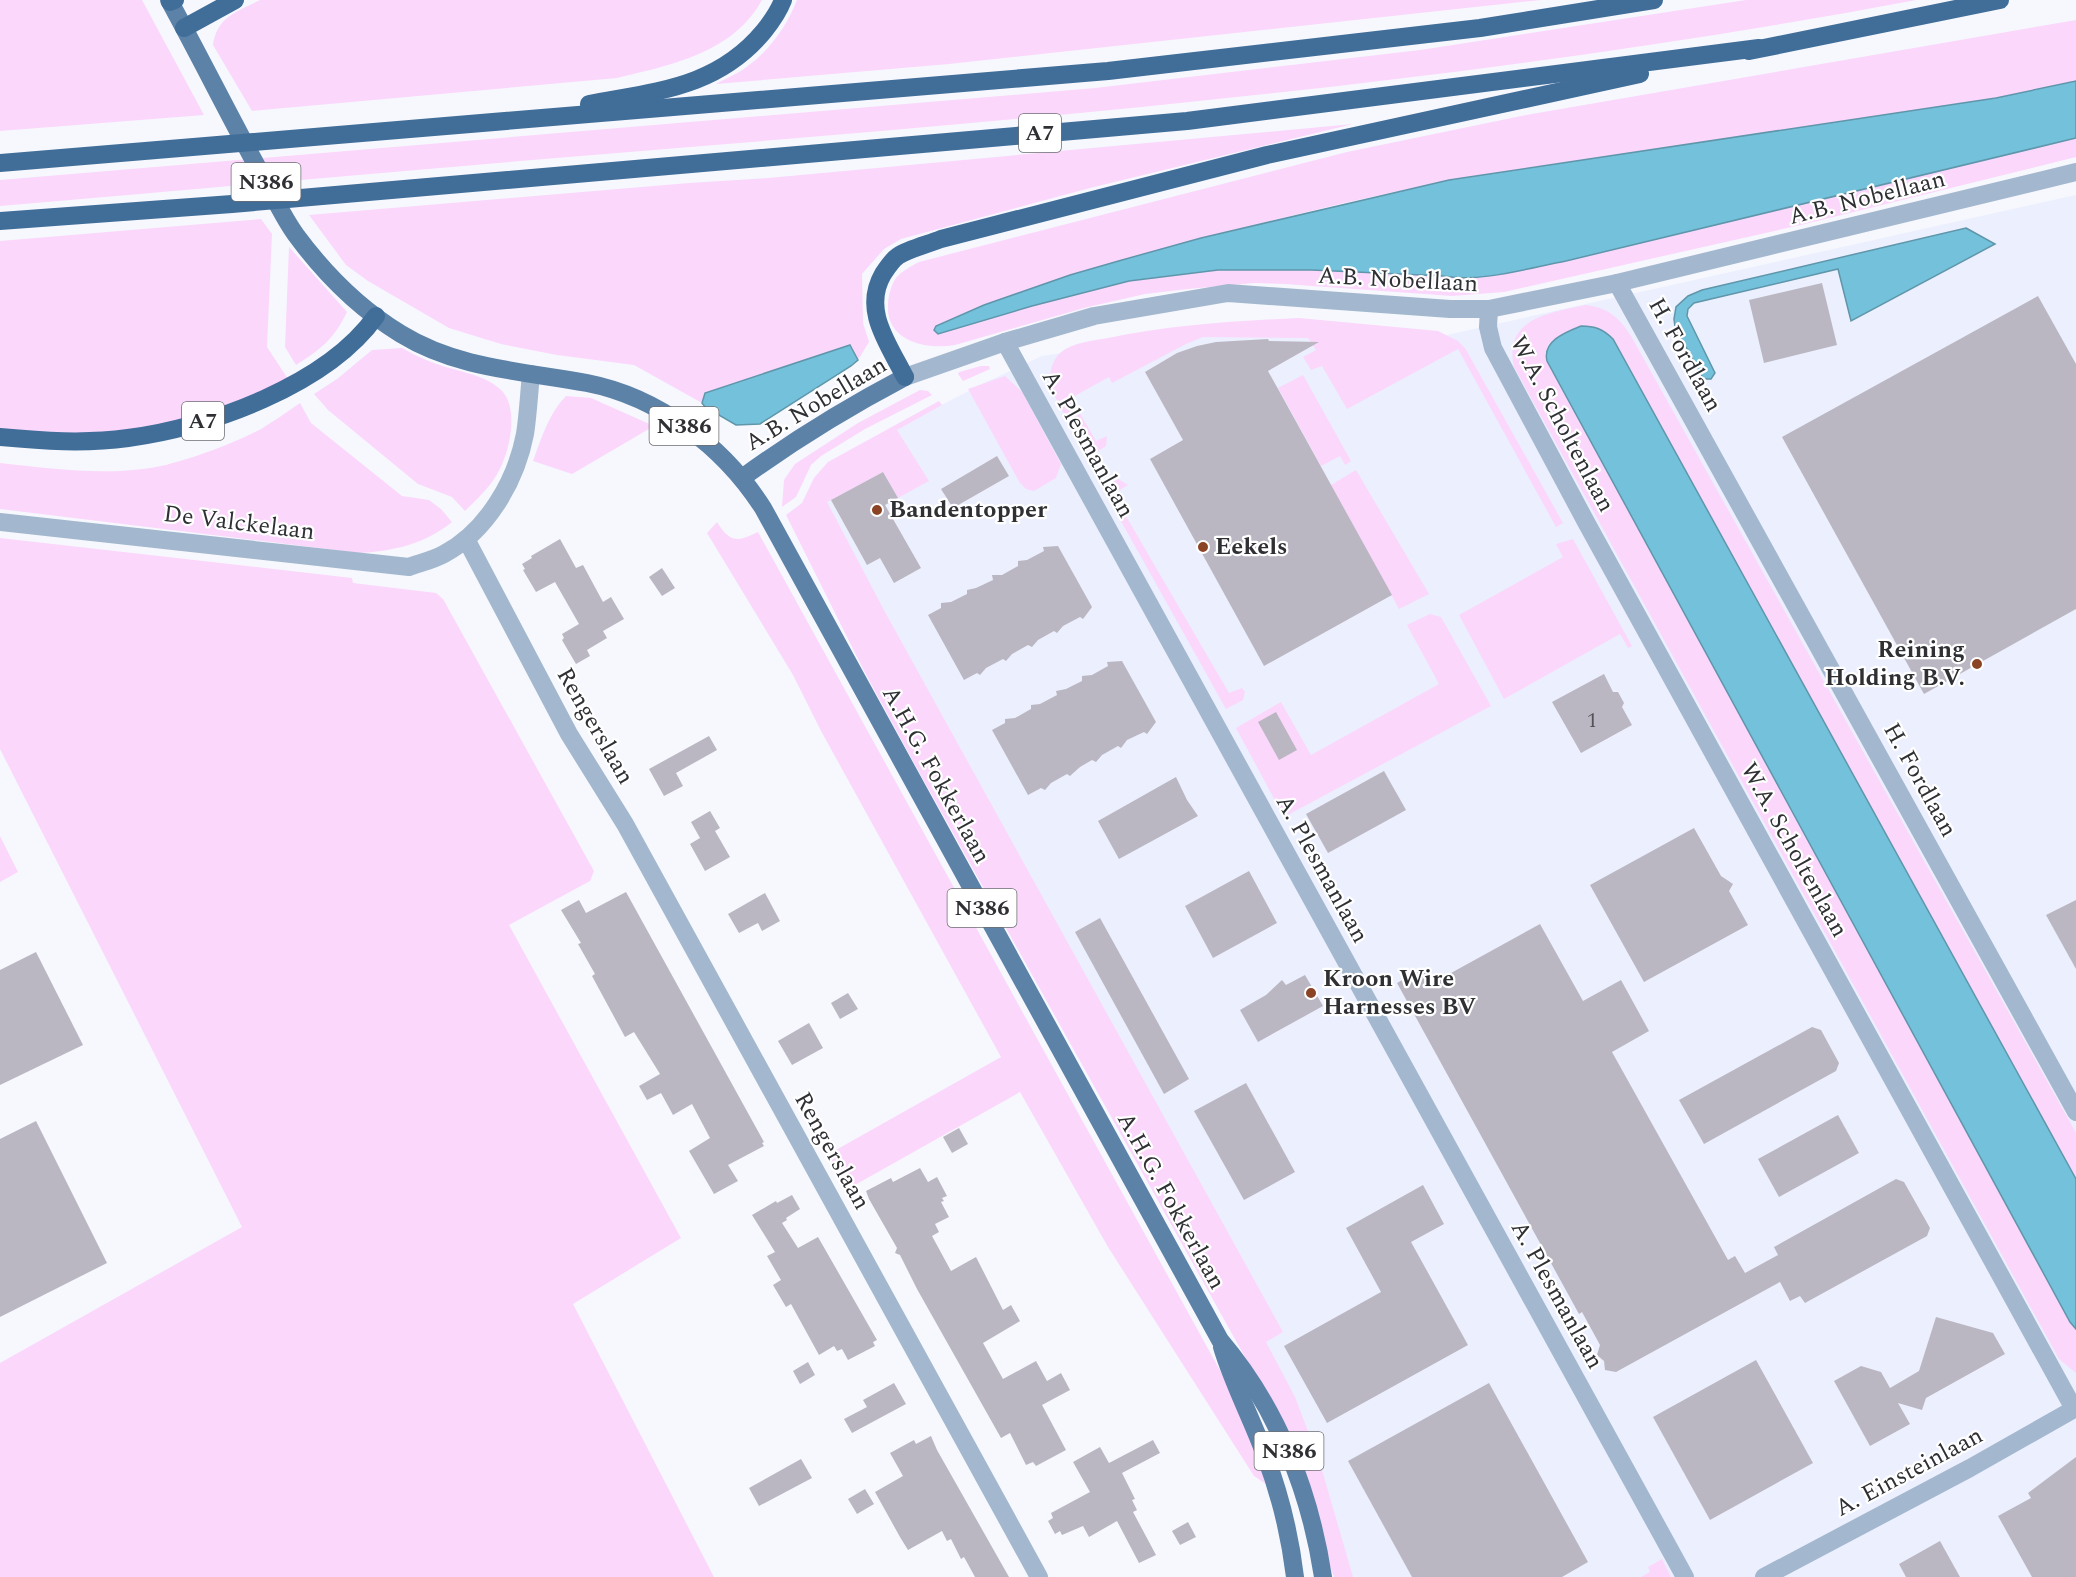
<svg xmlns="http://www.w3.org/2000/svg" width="2076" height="1577" font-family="Spectral,serif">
  <rect width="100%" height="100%" fill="#f6f8fe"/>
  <path fill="#eceffe" d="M2076,195V1577H1346L1327,1494L813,488L834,461L980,385L1042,356L1259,325L1438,337Z"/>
  <g fill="#fbd7fc">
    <path d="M0,0H142L204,115L0,131Z"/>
    <path d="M260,0H762C733,53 671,65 617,78L252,111L213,45C217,16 238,12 260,0Z"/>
    <path d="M797,0H1541L949,64L716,84C726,78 740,73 749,65C770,50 788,24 797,0Z"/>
    <path d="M1746,0H1916C1503,78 1084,115 666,149C444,167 222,187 0,206V180L1095,88L1420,50Z"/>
    <path d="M2076,20V81L1996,98L1449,180L1340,204L1201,238L1070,275L935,334L1032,306L1129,281L1218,270H1312L1443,276L1457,279L1516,271L2076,138V157L1805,224L1504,292L1452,296L1285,284L1254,283L1188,289L1145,294L1088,307L955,345C927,350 886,342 888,305C888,297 891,285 896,278C902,271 911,266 919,262L1347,152L1526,115Z"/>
    <path d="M1353,124L1090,188L901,239L884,249L862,274L863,323L869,342L858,360L849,345L705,393L702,403L634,365L557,355L501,344L449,328L368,281L346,265L309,215L689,183L768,178Z"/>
    <path d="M261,219L272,234L267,347L290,382L281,386L132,437L0,430V241Z"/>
    <path d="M289,247L347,312C334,339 321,349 296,365L285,347Z"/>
    <path d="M1585,305C1607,307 1619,317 1631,336L2076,1133V1179L1613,339H1555L1548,345L1545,354L2070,1322L2076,1329V1373L2059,1359L1514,367C1503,318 1550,313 1585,305Z"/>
    <path d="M1299,318L1438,331L1458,341L1465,348L1563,523L1556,527L1458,349L1347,409L1322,366L1311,370L1303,357L1316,350L1308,338L1203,337L1186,344L1112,383L1109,377L1071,398L1096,441L1107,436L1106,446L1087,458L1050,387C1049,375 1051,362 1060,353C1073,342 1092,341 1108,338C1171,325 1235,321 1299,318Z"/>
    <path d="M402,348C411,353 421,358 431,362C453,371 482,373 500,389C521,407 509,456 496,476C488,489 476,500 465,511L452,497L418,484L328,410L314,394L337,379L372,350Z"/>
    <path d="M981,366H989L990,369L963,381L958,374L959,372Z"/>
    <path d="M1303,375L1351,461L1345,465L1340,456L1321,466L1278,388Z"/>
    <path d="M1005,376L1022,392L1061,464L1056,478L1034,491L1026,489L1020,483L968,389Z"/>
    <path d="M920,390L928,391L932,395L865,429L821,456L811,465L796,497L782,507L784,480L795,464L858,423Z"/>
    <path d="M566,396L591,398L654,426L572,474L533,461C541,439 549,413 566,396Z"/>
    <path d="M939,401L942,405L897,430L929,481L898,498L883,472L827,502L885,612L1283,1332L1266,1342L1295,1397L1320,1463L1353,1577H1334L1265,1393L914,763L863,669L786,515L802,503L814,478L828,462Z"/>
    <path d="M300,403L311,423L402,496L429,500L441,509L452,522C425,544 394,551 360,553L0,509V463C54,469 112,477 166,465C194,458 235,443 261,429C274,421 287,412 300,403Z"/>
    <path d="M1356,470L1429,594L1399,609L1331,485Z"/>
    <path d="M1118,479L1128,485L1113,494L1229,693L1242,688L1245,692L1243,700L1226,709L1102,487Z"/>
    <path d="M717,522C730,543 738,542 758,532L1244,1414L1272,1488L1254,1476L1108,1247L1020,1092L846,1190L827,1155L1001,1057L821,731L793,675L707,533Z"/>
    <path d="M0,538L352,578L353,583L436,593L443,599L594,871L590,881L509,925L681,1238L573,1304L714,1577H0V1363L242,1227L0,749Z"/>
    <path d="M1573,539L1632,646L1628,648L1620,634L1504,699L1459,615L1563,557L1556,544Z"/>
    <path d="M1430,614L1441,617L1491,706L1284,817L1236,728L1281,702L1311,755L1439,684L1407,625Z"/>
    <path d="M0,836L18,872L0,882Z"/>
    <path d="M1662,1559L1671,1577H1641L1650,1572L1648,1567Z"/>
  </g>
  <g fill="#74c1dc" stroke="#5f96aa" stroke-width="1.5">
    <path d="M2076,81V138L1566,261C1529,268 1479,283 1443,276L1312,270H1218L1129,281L1032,306L938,334L934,330L936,326L984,305L1070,275L1122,260L1201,238L1449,180L1996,98Z"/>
    <path d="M1966,228L1995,244L1851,321L1838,269L1694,303L1688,309L1687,316L1715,373L1711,379H1704L1702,376L1675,327L1674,319L1676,307L1688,296L1702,290Z"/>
    <path d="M1581,326C1595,326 1603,329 1613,339L2076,1179V1329L2070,1322L1547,361C1542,341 1566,332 1581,326Z"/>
    <path d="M850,345L858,360L851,366L760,424L736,425L705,407L702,403L705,393Z"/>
  </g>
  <g fill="#bab7c2">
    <path d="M1822,283L1837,345L1764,363L1749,300Z"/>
    <path d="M2038,296L2076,364V609L1924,694L1782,437Z"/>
    <path d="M1268,339L1269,341L1319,342L1268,371L1392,595L1264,666L1150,459L1183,440L1145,372L1177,353L1197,346L1216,342Z"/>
    <path d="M997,456L1009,476L953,508L941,489Z"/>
    <path d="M883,472L898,498L885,505L921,568L894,583L880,558L867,565L831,500Z"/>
    <path d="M560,539L576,568L583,565L603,602L611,597L624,619L603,631L607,638L587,650L590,656L576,664L562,640L564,638L562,634L579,624L555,582L536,592L523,570L525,569L522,564L532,558L531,556Z"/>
    <path d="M1058,546L1092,607L1083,619L1080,617L1063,626L1057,633L1054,631L1038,640L1032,647L1028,645L1012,654L1006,661L1003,659L986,668L980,675L977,673L964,680L928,615L941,608V603L951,602L967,594V590L976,588L993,580L992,575H1002L1018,566V561L1027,560L1044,551L1043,547Z"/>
    <path d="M662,568L675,588L662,596L649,577Z"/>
    <path d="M1122,661L1156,722L1147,734L1144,732L1127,740L1121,748L1118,746L1102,755L1096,762L1092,760L1080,767L1070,776L1067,774L1051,783L1045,790L1041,788L1028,795L992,730L1005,723V719L1015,718L1031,709V705L1040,704L1057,695L1056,691L1066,689L1082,681V676L1092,675L1108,666L1107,662Z"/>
    <path d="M1604,674L1613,692H1618L1624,703L1622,707L1632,725L1581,753L1552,702Z"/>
    <path d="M1276,712L1297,750L1279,760L1258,722Z"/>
    <path d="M709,736L717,750L676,773L683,786L664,796L649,769Z"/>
    <path d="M1384,771L1406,810L1328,853L1306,814Z"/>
    <path d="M1176,777L1187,800L1198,816L1119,859L1098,821Z"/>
    <path d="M710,811L720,828L715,831L730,857L705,871L690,844L700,838L691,822Z"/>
    <path d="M1694,828L1721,876L1733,884L1729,891L1748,925L1644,982L1590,885Z"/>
    <path d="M1249,871L1277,923L1213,958L1185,906Z"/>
    <path d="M626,892L764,1142L762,1143L764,1146L728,1165L738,1181L714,1194L689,1151L710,1138L692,1104L673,1115L661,1093L647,1100L639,1086L660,1074L634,1032L625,1037L592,976L595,974L578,944L581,943L561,910L579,900L586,913Z"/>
    <path d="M765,893L780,921L762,931L758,923L739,933L728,914Z"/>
    <path d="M2076,900V969L2046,915Z"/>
    <path d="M1100,918L1189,1079L1164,1094L1075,932Z"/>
    <path d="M1540,924L1583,1001L1621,980L1649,1031L1612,1052L1728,1260L1735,1256L1745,1273L1778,1255L1774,1247L1896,1179L1904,1182L1930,1228L1927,1236L1805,1303L1800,1296L1790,1301L1780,1282L1616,1372L1605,1370L1604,1361L1597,1355L1600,1345L1582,1312L1579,1314L1397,983L1423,968L1431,984Z"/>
    <path d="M36,952L83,1045L0,1085V970Z"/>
    <path d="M1305,975L1323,1006L1258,1042L1240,1010L1266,995L1282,980L1286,985Z"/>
    <path d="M848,993L858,1009L840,1019L831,1003Z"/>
    <path d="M809,1023L823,1048L792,1065L778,1041Z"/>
    <path d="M1812,1027L1821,1030L1839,1063L1836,1071L1704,1144L1679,1100Z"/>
    <path d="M1246,1083L1295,1172L1244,1200L1194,1111Z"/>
    <path d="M1838,1115L1859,1153L1779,1197L1758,1159Z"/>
    <path d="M36,1121L107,1263L0,1317V1139Z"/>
    <path d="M959,1128L968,1144L952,1153L943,1137Z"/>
    <path d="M920,1168L928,1182L937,1177L947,1196L942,1198L944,1201L941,1202L949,1217L935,1224L939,1232L932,1236L951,1271L976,1257L1003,1310L1011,1305L1020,1321L983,1343L1003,1379L1036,1361L1047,1381L1061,1373L1070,1390L1042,1405L1066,1450L1036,1466L1033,1462L1026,1465L1010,1433L1001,1438L917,1289L900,1255L895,1253L897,1248L869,1199L866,1191L891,1178L893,1182Z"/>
    <path d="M1423,1185L1444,1224L1411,1242L1468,1345L1327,1423L1284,1346L1381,1292L1346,1228Z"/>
    <path d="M792,1195L800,1209L786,1218L787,1220L782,1223L798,1248L818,1237L877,1340L873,1342L875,1346L848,1360L842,1349L837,1351L834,1346L819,1355L791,1304L786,1307L773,1285L781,1280L767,1256L775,1252L752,1215L776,1201L777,1203Z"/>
    <path d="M1936,1317L1993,1333L2005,1354L1926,1398L1922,1410L1898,1403L1910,1424L1870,1446L1834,1381L1861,1366L1881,1372L1890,1388L1919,1371Z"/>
    <path d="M1756,1360L1813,1463L1710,1520L1653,1417Z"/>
    <path d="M808,1362L815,1375L800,1384L793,1371Z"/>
    <path d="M894,1383L906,1404L852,1433L844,1419L867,1407L863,1400Z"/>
    <path d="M1489,1383L1588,1562L1562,1577H1412L1348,1461Z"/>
    <path d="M931,1436L937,1450L1009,1577H975L964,1557L961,1559L951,1539L947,1541L942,1531L908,1550L900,1537L875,1492L903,1476L890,1453L914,1440L916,1444Z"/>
    <path d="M1153,1440L1160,1453L1122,1473L1135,1499L1132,1500L1137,1510L1133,1512L1156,1555L1139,1563L1117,1521L1089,1537L1083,1526L1062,1535L1060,1531L1055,1534L1048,1521L1053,1518L1051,1513L1090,1492L1073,1462L1100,1447L1109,1463Z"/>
    <path d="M2076,1457V1577H2032L1998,1516L2031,1498L2028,1493Z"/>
    <path d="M801,1459L812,1478L759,1506L749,1488Z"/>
    <path d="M865,1489L874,1504L857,1514L848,1499Z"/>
    <path d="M1188,1522L1196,1537L1180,1545L1172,1531Z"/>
    <path d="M1940,1541L1960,1577H1906L1899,1564Z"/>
  </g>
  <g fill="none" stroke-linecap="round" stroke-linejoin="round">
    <g stroke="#a3b8ce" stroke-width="18">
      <path d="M1617,283L2076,1112"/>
      <path d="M1489,309L1488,327L1493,348L1586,522L2074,1409"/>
      <path d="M1005,342L1685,1577"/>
      <path d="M905,377L1005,342L1094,316L1228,293L1450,309H1489L1617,283L2076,172"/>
      <path d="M0,522L409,567C420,563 433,560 444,554C487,531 516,481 525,434C528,415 529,394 531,374"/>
      <path d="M466,539L569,734L625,824L1039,1577"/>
      <path d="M1764,1577L1970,1468L2076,1408"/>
    </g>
    <g stroke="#5c82a8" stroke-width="18">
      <path d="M169,0C200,57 229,115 260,172C272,192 282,216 296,235C324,273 360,309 401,334C458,369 523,371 587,383C659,397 724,447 763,508L1220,1340C1277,1407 1310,1491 1323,1577"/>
      <path d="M742,478C794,440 848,407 905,377"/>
      <path d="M1222,1347C1233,1384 1252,1419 1265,1455C1280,1494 1290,1536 1295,1577"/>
    </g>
    <g stroke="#416e99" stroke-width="18">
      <path d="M170,2L175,0"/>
      <path d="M184,28L235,0"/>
      <path d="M1749,51L2000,0"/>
      <path d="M589,104C656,91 717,88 764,31C772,21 778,13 783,0"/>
      <path d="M0,163L1108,71L1480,28L1654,0"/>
      <path d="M0,221L232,204L1187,121L1759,48"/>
      <path d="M905,377C888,343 862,310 883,274C887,268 892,260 898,256C908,249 929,244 941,239L1267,155L1640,74"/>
      <path d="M0,437C42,441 85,444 128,438C208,428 327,385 376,316"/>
    </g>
  </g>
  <g fill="#8b4325" stroke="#fff" stroke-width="2">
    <circle cx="877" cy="510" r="6"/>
    <circle cx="1203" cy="547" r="6"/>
    <circle cx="1977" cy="664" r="6"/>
    <circle cx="1311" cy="993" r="6"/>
  </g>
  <g text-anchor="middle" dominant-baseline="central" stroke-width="4.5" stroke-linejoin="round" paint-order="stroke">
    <g font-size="21" fill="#525258">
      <text x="1592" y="721">1</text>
    </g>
    <g fill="#fff" stroke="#6d6e71" stroke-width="1.5">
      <rect x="1019" y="114" width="42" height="38" rx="4.5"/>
      <rect x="231.5" y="163" width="69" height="38" rx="4.5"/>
      <rect x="182" y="402" width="42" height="38" rx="4.5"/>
      <rect x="649.5" y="407" width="69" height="38" rx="4.5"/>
      <rect x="947.5" y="889" width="69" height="38" rx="4.5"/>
      <rect x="1254.5" y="1432" width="69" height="38" rx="4.5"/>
    </g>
    <g font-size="22" font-weight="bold" fill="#2f3034">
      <text x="1040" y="133">A7</text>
      <text x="266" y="182">N386</text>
      <text x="203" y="421">A7</text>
      <text x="684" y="426">N386</text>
      <text x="982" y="908">N386</text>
      <text x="1289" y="1451">N386</text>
    </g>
    <g font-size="24" fill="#2f3034" stroke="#fff">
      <text transform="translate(1867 198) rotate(-14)">A.B. Nobellaan</text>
      <text transform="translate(1398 280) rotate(3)">A.B. Nobellaan</text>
      <text transform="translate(1685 355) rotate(61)">H. Fordlaan</text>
      <text transform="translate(816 404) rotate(-31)">A.B. Nobellaan</text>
      <text transform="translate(1562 424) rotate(62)">W.A. Scholtenlaan</text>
      <text transform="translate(1088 444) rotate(61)">A. Plesmanlaan</text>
      <text transform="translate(239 523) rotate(7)">De Valckelaan</text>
      <text transform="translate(595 726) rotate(60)">Rengerslaan</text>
      <text transform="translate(936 775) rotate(61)">A.H.G. Fokkerlaan</text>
      <text transform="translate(1920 780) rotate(61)">H. Fordlaan</text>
      <text transform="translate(1794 850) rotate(61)">W.A. Scholtenlaan</text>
      <text transform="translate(1322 869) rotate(61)">A. Plesmanlaan</text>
      <text transform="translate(832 1151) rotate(61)">Rengerslaan</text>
      <text transform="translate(1171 1201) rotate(61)">A.H.G. Fokkerlaan</text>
      <text transform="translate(1557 1295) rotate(61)">A. Plesmanlaan</text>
      <text transform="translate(1909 1472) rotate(-28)">A. Einsteinlaan</text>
    </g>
    <g font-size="24" font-weight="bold" fill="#2f3034" stroke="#fff" text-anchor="start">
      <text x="889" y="510">Bandentopper</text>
      <text x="1215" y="547">Eekels</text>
      <text x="1965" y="650" text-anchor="end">Reining<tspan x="1965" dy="28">Holding B.V.</tspan></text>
      <text x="1323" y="979">Kroon Wire<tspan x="1323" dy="28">Harnesses BV</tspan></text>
    </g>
  </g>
</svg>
